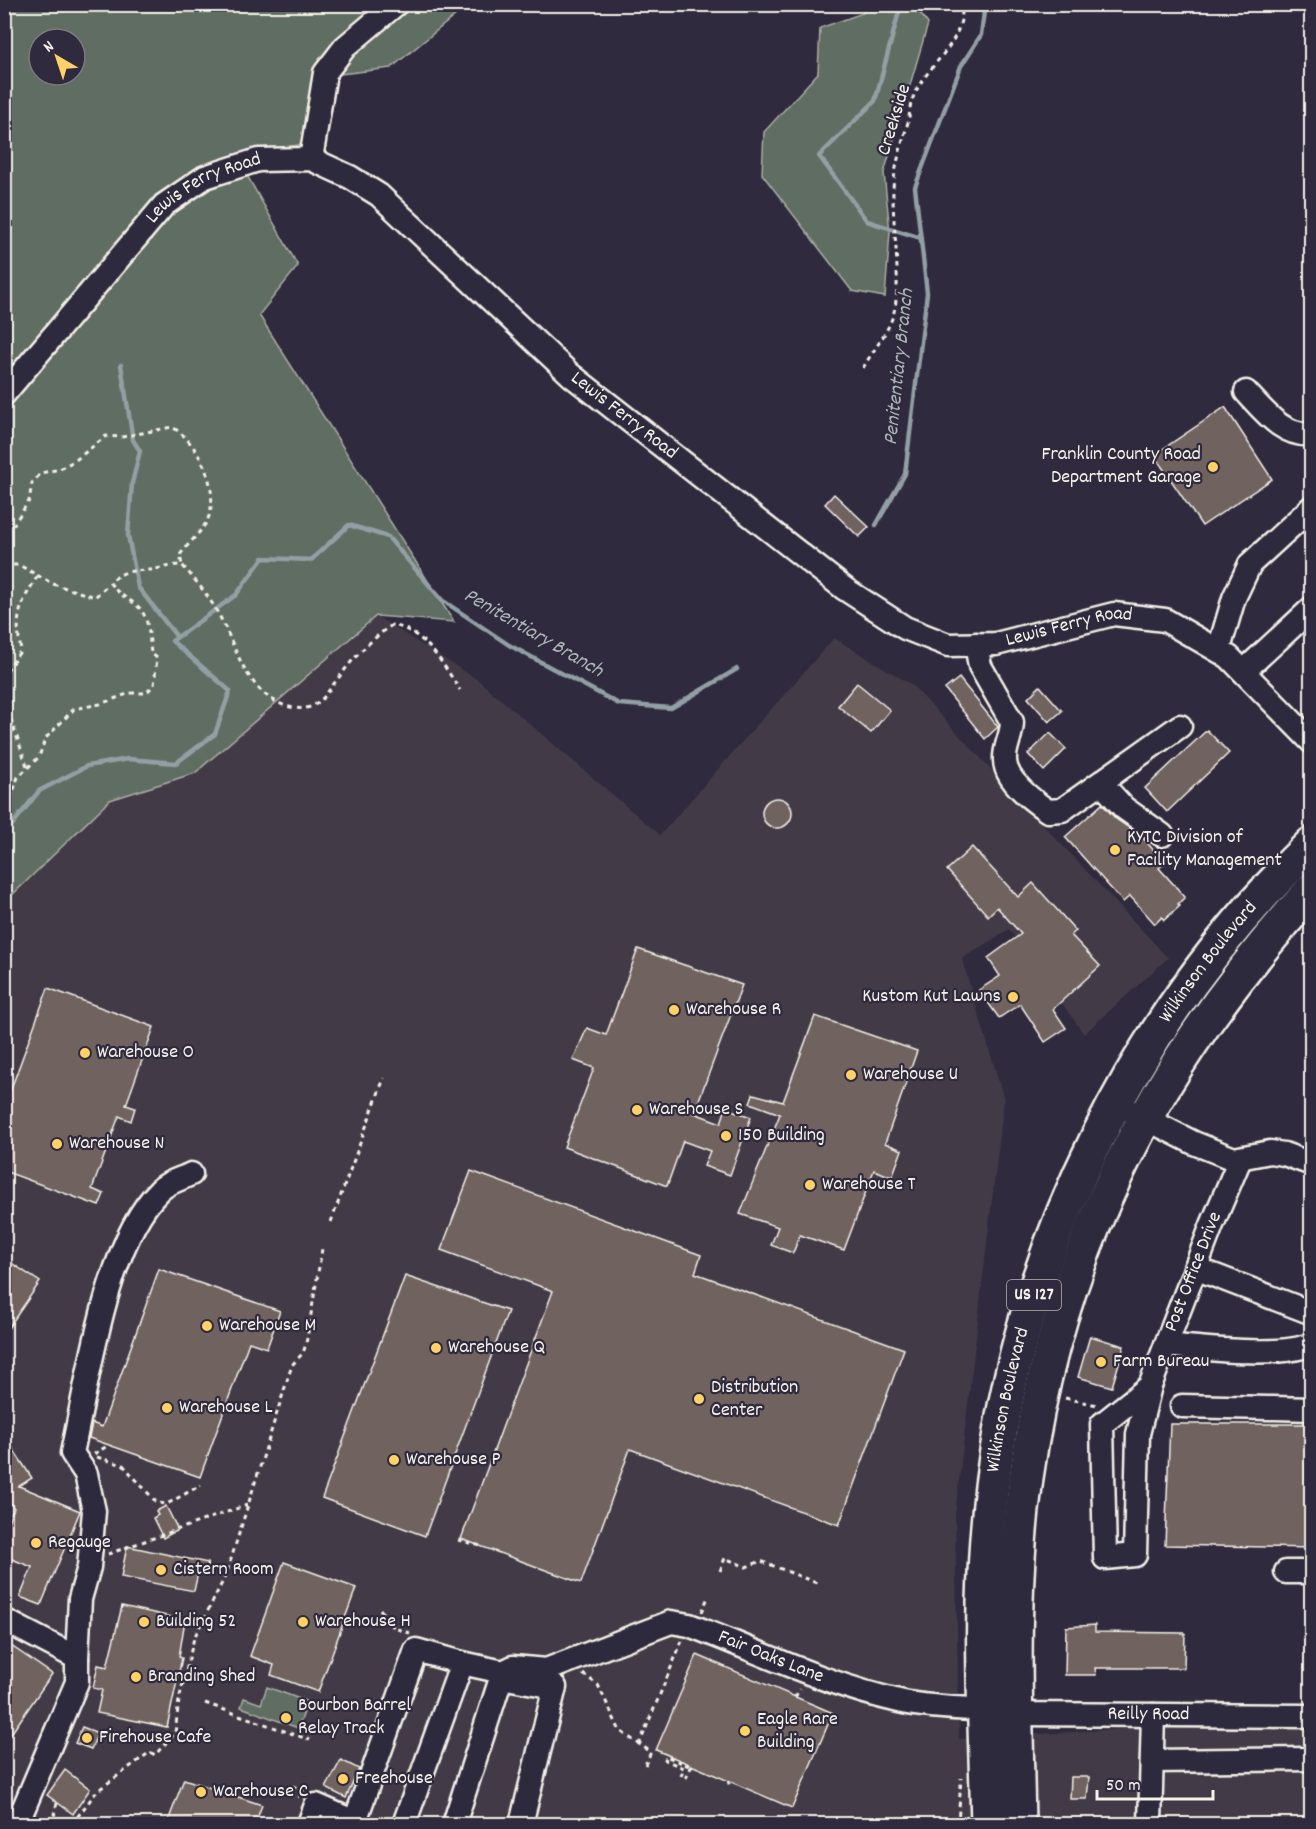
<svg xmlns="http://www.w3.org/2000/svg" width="1316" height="1829" font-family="Dekko,sans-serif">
  <rect width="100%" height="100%" fill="#2f2a3d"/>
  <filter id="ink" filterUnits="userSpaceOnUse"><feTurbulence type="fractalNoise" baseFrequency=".0167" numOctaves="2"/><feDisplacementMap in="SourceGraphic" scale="12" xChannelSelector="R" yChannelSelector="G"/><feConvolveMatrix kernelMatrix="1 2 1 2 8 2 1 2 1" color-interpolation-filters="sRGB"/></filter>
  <g filter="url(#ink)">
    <path fill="#423b47" d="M376,616L478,680L660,835L834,638L912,685L1168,958L1084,1034L1009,929L962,959L1004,1099L955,1514L959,1739L1138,1728L1311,1726V1824H5V902L110,800L195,773Z"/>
    <g fill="#616d62" stroke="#aaafa5" stroke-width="1.5" fill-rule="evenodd">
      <path d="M5,5H468L391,68L315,77L305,144L235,154L298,266L259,315L454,622L376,616L195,773L110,800L5,902ZM39,39H75V75H39Z"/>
      <path d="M868,5H914L928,24L884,173L890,232L885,297L852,291L762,174L764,132L818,73L820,28L863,13Z"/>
      <path d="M267,1687L308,1702L298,1728L241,1707L244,1698L261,1704Z"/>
    </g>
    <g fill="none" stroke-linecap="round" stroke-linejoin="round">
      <g stroke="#92a0a5" stroke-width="4.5">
        <path d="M901,4L875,101L819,156L867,221L921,238"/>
        <path d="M121,365L133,440L140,451L132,483L128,535L138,587L177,637"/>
        <path d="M876,525L905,474L927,293L915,187L961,66L981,35L985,4"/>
        <path d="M4,835L39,791L87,766L128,759L176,763L215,734L230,691L172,641L236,595L263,558L311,560L349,525L388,537L442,600L509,645L619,704L671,708L737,669"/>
      </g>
    </g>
    <g fill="#70645f" stroke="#f4f1e8" stroke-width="1.5">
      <path d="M1225,407L1272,479L1202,526L1154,455Z"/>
      <path d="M834,494L869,527L859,537L825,504Z"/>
      <path d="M959,678L998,727L985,739L945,689Z"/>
      <path d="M857,683L890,710L871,733L838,706Z"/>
      <path d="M1040,686L1062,711L1049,722L1028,698Z"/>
      <path d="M1207,730L1229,753L1167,812L1145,788Z"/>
      <path d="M1050,733L1066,749L1044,771L1028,754Z"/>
      <circle cx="777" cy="813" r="15"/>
      <path d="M1102,804L1116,819L1142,837L1165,863L1159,868L1185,897L1178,904L1180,906L1164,920L1162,917L1155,924L1130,896L1123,902L1065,837Z"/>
      <path d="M972,847L1018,897L1033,883L1076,931L1071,935L1100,966L1053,1009L1066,1028L1045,1042L1020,1004L999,1018L979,990L1000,976L988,958L1021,934L997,907L988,916L947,870Z"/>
      <path d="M638,949L742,985L694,1113L721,1123L726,1108L751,1117L730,1175L704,1166L710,1151L683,1141L667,1186L564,1147L594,1068L573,1060L587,1028L606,1035Z"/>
      <path d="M48,988L154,1027L126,1105L135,1108L131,1121L119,1116L92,1189L104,1194L99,1206L4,1171V1108Z"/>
      <path d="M815,1016L917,1051L885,1143L902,1150L892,1177L874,1170L844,1250L800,1235L793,1253L771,1245L778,1227L740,1214L780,1114L750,1103L753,1094L783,1102Z"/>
      <path d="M471,1171L701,1255L695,1273L904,1349L839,1525L630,1449L581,1583L461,1539L553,1291L441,1250Z"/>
      <path d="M4,1258L40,1282L4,1334Z"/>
      <path d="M159,1269L280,1311L267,1348L249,1342L200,1477L89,1438L92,1423L102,1427Z"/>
      <path d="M405,1276L508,1311L425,1536L322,1498Z"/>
      <path d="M1090,1336L1124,1346L1112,1387L1078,1377Z"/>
      <path d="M1170,1424H1311V1548L1165,1545Z"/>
      <path d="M13,1449L32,1478L19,1486L80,1511L41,1605L20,1597L32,1567L4,1556V1530L14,1508L4,1496V1455Z"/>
      <path d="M166,1506L178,1530L163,1538L153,1518L158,1515L156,1511Z"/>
      <path d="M127,1546L208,1563L205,1575L198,1573L194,1591L121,1577Z"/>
      <path d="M284,1562L356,1588L318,1692L271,1675L274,1665L250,1656Z"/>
      <path d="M122,1606L185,1620L179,1657L182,1658L167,1727L97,1713L102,1690L93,1688L98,1665L107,1667Z"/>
      <path d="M1095,1625V1632L1185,1633L1184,1668H1095L1096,1675H1065L1066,1627Z"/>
      <path d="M4,1641L52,1674L4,1744Z"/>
      <path d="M697,1655L833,1713L792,1808L656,1750Z"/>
      <path d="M82,1727L98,1733L91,1749L75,1743Z"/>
      <path d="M341,1760L359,1769L346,1798L326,1788Z"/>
      <path d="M65,1770L90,1789L73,1814L47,1795Z"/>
      <path d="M1071,1777H1089L1087,1799H1070Z"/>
      <path d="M184,1779L262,1805L255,1824H167Z"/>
    </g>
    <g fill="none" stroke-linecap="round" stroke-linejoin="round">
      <g stroke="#f4f1e8" stroke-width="27">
        <g id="minor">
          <path d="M311,159L325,73L345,47L396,4"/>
          <path d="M1246,392C1264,411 1283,437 1312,434"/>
          <path id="s1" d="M4,394L164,205L205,177L258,160L311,159L350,177L379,195L571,375L845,589L905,628L948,645L996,644L1114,614L1165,620L1229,657L1312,742"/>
          <path d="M976,644L980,666L1012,722C1012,736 1004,747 1005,760C1005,780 1033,801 1048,811L1062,810L1180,726"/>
          <path d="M1219,649L1234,598L1250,564L1312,507"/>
          <path d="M1244,671L1312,608"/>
          <path d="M1102,784L1124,808L1162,835"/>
          <path d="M1133,1112L1194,1143L1234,1159L1270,1152L1284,1154L1312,1164"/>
          <path d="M1195,1268L1312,1313"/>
          <path d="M1166,1345C1197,1348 1287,1359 1312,1343"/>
          <path id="s2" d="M1150,1386L1102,1424L1105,1558L1135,1555L1138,1434L1150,1386L1212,1225L1240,1159"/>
          <path d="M1182,1406L1312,1409"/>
          <path d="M1286,1572H1312"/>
          <path d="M4,1620L77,1658V1682L17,1824"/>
          <path d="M77,1658L80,1599L89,1567L94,1511L86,1474L72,1453C88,1381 106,1243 159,1191C166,1183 181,1179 191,1174"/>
          <path d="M462,1663L503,1672L512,1679L555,1687L521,1824"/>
          <path d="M1152,1761L1312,1759"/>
          <path d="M309,1824L316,1805L355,1822"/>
          <path d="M354,1824L416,1650L462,1663L404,1824"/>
          <path id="s3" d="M454,1824L503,1672L513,1667L546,1670L671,1622L689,1625C758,1651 827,1685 899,1701C937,1710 978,1707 1017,1714L1312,1716"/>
          <path d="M1150,1824L1153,1715"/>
        </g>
      </g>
      <g stroke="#f4f1e8" stroke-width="38">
        <g id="highway">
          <path id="s4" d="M988,1824C985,1712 978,1599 992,1486C1022,1245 1136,1013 1312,844"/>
          <path d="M1018,1824C1016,1720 1011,1614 1022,1510C1049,1266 1148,1069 1312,890"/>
        </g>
      </g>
      <g stroke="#f4f1e8" stroke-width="3" stroke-dasharray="4.5 4.5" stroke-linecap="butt">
        <path d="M863,368C873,350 889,332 894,312C902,277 892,225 893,188C895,165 902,144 908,122C910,116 909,109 911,104C922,65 965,48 962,4"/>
        <path d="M4,560L8,533L29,501L32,483L41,473L60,469L77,459L106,436L122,437L172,427C199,442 225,496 204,526C197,536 187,545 180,555L182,565"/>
        <path d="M4,565H19L53,584L95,597L110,583"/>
        <path d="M27,766L11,720L5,673L21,650C14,615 20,604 39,574"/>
        <path d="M4,804L11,798L18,777L39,757L45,739L74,709L100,704L130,693H146L154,685L157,658L151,653C149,638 150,614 135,604C125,597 118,594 110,583C121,570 133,571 149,570C160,569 169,565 182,565C196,581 210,597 220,617C238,651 246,692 286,706C296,709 307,710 316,704C326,697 330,688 337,680C353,658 370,640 392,625C425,631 443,664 460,690"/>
        <path d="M331,1222L384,1078"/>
        <path d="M1065,1398L1097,1405"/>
        <path d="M94,1454L109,1445"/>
        <path d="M97,1457L123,1465L157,1503L167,1504L201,1485"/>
        <path d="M458,1540L481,1546"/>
        <path d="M108,1554L247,1505"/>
        <path d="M720,1571L725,1558L746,1567L761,1561L819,1584"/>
        <path d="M380,1609L394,1628L410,1633"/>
        <path d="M702,1612L708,1597"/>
        <path d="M583,1674L598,1685L620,1731L651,1752L645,1765"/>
        <path d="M795,1697L800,1689"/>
        <path d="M205,1703L310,1740"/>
        <path d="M639,1745L682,1641"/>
        <path d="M681,1776L684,1768L665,1760L666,1756L691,1767"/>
        <path d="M686,1778L692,1765"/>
        <path d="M728,1780L730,1788"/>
        <path d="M292,1786L305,1790"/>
        <path d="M290,1793L299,1797"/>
        <path d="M57,1803L54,1814L67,1824"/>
        <path d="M72,1824L97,1791L150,1752L155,1755L175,1733L179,1700L194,1638L226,1575L292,1365L303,1353L306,1344L322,1249"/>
        <path d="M958,1824L961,1778"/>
      </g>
      <use href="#minor" stroke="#2f2a3d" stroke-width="22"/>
      <use href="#highway" stroke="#2f2a3d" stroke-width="33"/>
    </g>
  </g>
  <g fill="#ffd166" stroke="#2f2a3d" stroke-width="2">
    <circle cx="1213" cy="467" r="6"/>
    <circle cx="1115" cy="850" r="6"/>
    <circle cx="1013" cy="997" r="6"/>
    <circle cx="674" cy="1010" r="6"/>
    <circle cx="85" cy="1053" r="6"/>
    <circle cx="851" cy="1075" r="6"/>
    <circle cx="637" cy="1110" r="6"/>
    <circle cx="726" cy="1136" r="6"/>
    <circle cx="57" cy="1144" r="6"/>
    <circle cx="810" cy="1185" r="6"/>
    <circle cx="207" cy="1326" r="6"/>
    <circle cx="436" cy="1348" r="6"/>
    <circle cx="1101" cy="1362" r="6"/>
    <circle cx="699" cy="1399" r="6"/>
    <circle cx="167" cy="1408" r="6"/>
    <circle cx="394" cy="1460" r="6"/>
    <circle cx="36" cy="1543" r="6"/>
    <circle cx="161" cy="1570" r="6"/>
    <circle cx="144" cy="1622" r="6"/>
    <circle cx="303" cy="1622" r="6"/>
    <circle cx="136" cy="1677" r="6"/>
    <circle cx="286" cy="1718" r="6"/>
    <circle cx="745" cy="1731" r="6"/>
    <circle cx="87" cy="1738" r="6"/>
    <circle cx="343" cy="1779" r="6"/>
    <circle cx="201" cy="1792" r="6"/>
  </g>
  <g text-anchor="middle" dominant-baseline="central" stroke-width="4.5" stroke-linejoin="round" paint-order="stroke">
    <rect fill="#2f2a3d" stroke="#b9b5b5" stroke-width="1.5" x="1007" y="1280" width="54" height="30" rx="4.5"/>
    <g font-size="18" font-weight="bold" fill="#f4f1e8">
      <text x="1034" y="1295">US 127</text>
    </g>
    <g font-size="20" fill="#f4f1e8" stroke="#2f2a3d">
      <text transform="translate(895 120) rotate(-73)">Creekside</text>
      <text stroke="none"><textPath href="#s1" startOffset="291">Lewis Ferry Road</textPath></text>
      <text stroke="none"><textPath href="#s1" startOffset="813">Lewis Ferry Road</textPath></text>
      <text stroke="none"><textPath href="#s1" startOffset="1335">Lewis Ferry Road</textPath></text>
      <text stroke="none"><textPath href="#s4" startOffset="912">Wilkinson Boulevard</textPath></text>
      <text stroke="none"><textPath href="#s2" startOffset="518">Post Office Drive</textPath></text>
      <text stroke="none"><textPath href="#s4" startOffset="426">Wilkinson Boulevard</textPath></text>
      <text stroke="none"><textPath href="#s3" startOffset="444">Fair Oaks Lane</textPath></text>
      <text stroke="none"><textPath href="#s3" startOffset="830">Reilly Road</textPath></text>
    </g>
    <g font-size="20" fill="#f4f1e8" stroke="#2f2a3d" text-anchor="start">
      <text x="1201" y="455" text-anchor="end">Franklin County Road<tspan x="1201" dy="23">Department Garage</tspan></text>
      <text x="1127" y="838">KYTC Division of<tspan x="1127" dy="23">Facility Management</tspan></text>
      <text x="1001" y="997" text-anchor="end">Kustom Kut Lawns</text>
      <text x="686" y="1010">Warehouse R</text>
      <text x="97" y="1053">Warehouse O</text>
      <text x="863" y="1075">Warehouse U</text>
      <text x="649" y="1110">Warehouse S</text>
      <text x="738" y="1136">150 Building</text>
      <text x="69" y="1144">Warehouse N</text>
      <text x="822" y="1185">Warehouse T</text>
      <text x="219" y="1326">Warehouse M</text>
      <text x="448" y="1348">Warehouse Q</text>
      <text x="1113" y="1362">Farm Bureau</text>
      <text x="711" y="1388">Distribution<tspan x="711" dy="23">Center</tspan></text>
      <text x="179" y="1408">Warehouse L</text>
      <text x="406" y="1460">Warehouse P</text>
      <text x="48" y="1543">Regauge</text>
      <text x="173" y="1570">Cistern Room</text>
      <text x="156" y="1622">Building 52</text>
      <text x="315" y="1622">Warehouse H</text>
      <text x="148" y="1677">Branding Shed</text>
      <text x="298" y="1706">Bourbon Barrel<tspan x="298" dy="23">Relay Track</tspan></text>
      <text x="757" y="1720">Eagle Rare<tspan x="757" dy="23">Building</tspan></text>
      <text x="99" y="1738">Firehouse Cafe</text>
      <text x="355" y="1779">Freehouse</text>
      <text x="213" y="1792">Warehouse C</text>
    </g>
    <g font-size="21" font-style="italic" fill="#abb4b6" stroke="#2f2a3d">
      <text transform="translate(900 367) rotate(-84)">Penitentiary Branch</text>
      <text transform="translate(533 634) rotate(30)">Penitentiary Branch</text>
    </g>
  </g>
  <rect width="1316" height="1829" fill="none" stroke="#2f2a3d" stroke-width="24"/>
  <rect x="12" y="12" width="1292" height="1805" fill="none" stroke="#f4f1e8" stroke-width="2" filter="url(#ink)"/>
  <g transform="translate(57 57) rotate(321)"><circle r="28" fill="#2f2a3d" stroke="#7e7a81" stroke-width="1.5"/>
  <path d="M0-4.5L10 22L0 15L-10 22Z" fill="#ffd166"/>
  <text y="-9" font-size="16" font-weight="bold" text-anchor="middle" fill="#f4f1e8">N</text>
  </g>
  <path d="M1097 1790v9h116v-9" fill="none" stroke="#f4f1e8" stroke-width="3"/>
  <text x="1106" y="1790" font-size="18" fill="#f4f1e8" stroke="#2f2a3d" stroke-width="4.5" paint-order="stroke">50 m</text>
</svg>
